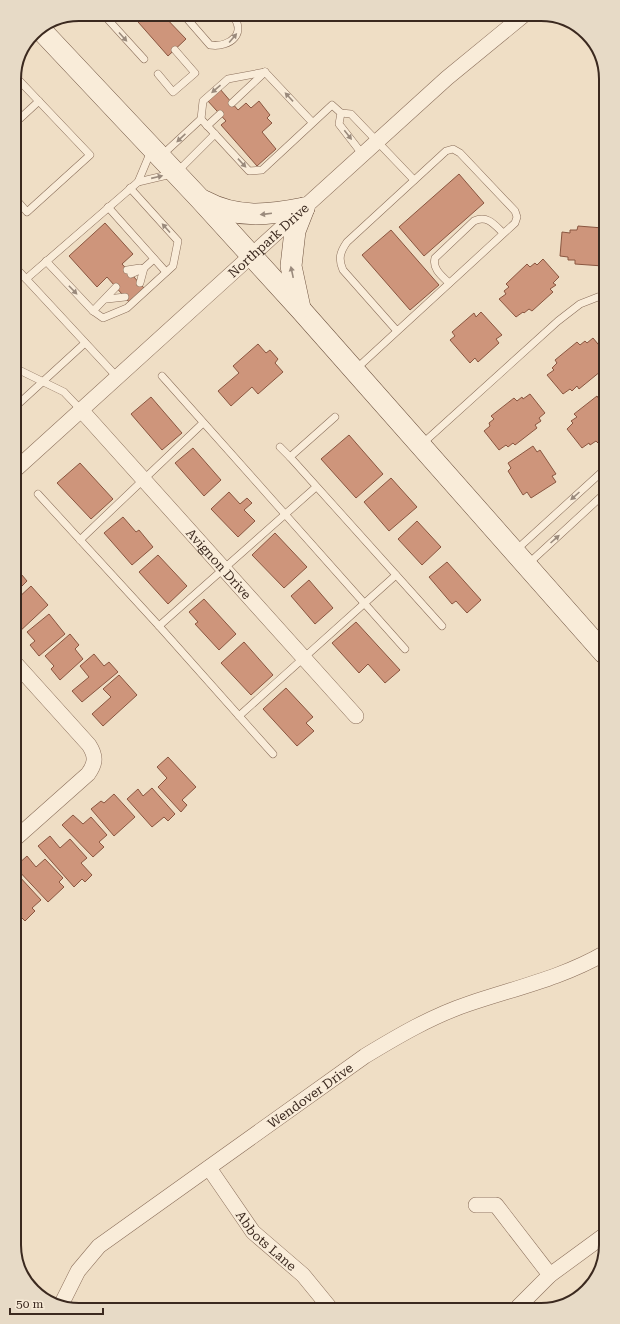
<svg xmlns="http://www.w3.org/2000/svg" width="620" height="1324" font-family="'Roboto Serif',serif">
  <rect width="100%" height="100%" fill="#efdec5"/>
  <g fill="#ce957b" stroke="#8a5640">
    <path d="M131,14H162L186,39L168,56Z"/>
    <path d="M220,89L238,110L246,103L251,108L259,101L270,115L267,118L272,123L262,132L276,149L257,166L221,125L226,121L207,100Z"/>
    <path d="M459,174L484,203L424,256L399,227Z"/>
    <path d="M105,223L133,254L122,264L144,288L129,302L107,277L97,287L69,256Z"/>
    <path d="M578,226L603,228V266L575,264V260H568V257L560,256L562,232L570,233V230H577Z"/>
    <path d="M391,230L439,285L410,310L362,255Z"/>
    <path d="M543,259L559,277L553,283L556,285L550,289L553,292L532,311L529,309L524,313L523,312L516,317L499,299L506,294L504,291L509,287L506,284L527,264L530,267L535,263L537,265Z"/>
    <path d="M481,312L502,335L496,339L499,343L478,362L475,358L470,363L450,340L455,336L452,332L474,313L476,317Z"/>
    <path d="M593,338L603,350V364L599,368L601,371L579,389L577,386L572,391L570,389L563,394L547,375L554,370L552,368L557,363L555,360L577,342L580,345L585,341L587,343Z"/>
    <path d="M258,344L266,353L270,350L278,359L275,363L283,372L258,394L252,387L231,406L218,391L239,373L233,366Z"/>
    <path d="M530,394L545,413L539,418L541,421L535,425L537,428L515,445L513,443L508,447L506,445L499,450L484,431L490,426L489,423L494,419L491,416L514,398L517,401L522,397L523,399Z"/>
    <path d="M597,396L599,399L603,396L604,439L598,443L596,441L590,445L589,443L582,448L567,429L573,423L571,421L577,417L574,414Z"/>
    <path d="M151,397L182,433L162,450L131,414Z"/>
    <path d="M349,435L383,474L356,498L321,459Z"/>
    <path d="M533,446L537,452L540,450L556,474L552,476L556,482L531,498L527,492L523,495L508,471L511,468L508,463Z"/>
    <path d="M193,448L221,480L204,496L175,463Z"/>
    <path d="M80,463L113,499L91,519L57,483Z"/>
    <path d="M391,478L417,507L389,531L364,502Z"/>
    <path d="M229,492L240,504L247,498L252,503L244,510L255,521L238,537L211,509Z"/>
    <path d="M123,517L136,532L139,530L153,547L132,565L104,533Z"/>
    <path d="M417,521L441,547L422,565L398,539Z"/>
    <path d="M275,533L307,567L284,588L252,555Z"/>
    <path d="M158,555L187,586L168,604L139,572Z"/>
    <path d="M447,562L481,600L467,613L456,601L452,604L429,577Z"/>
    <path d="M16,568L27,581L16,592Z"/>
    <path d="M309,580L333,608L315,624L291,596Z"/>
    <path d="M31,586L48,605L18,633L16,630V600Z"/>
    <path d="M204,599L236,634L219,650L195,624L198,622L189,612Z"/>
    <path d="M49,614L65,634L39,656L30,645L35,641L27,632Z"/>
    <path d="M356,622L400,670L385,683L368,664L359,673L332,643Z"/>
    <path d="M70,634L79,645L75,649L83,659L60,680L51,669L54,666L45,656Z"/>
    <path d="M244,642L273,675L251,695L221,663Z"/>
    <path d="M94,654L104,666L109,662L118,672L82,702L72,691L89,677L80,666Z"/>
    <path d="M119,675L137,695L103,726L92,714L111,697L103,689Z"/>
    <path d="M286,688L313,717L306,723L314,731L297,746L263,709Z"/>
    <path d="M168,757L196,787L182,800L187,805L181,812L158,787L167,778L157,767Z"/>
    <path d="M152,788L175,814L168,821L164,817L152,827L127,799L138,789L143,796Z"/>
    <path d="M114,794L135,817L114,836L91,809L101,801L104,803Z"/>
    <path d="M73,815L83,824L91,817L107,835L99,842L104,847L93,857L62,825Z"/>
    <path d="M50,836L60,848L70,839L87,858L81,863L92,875L85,882L82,879L74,887L38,846Z"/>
    <path d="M27,856L36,867L45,859L63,878L59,882L64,887L48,902L16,868V866Z"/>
    <path d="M18,875L41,900L32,908L35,911L25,921L17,913L16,877Z"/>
  </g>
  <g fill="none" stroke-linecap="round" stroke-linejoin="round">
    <g stroke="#8b6f5b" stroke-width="8">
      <g id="lane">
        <path d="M103,14L144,59"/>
        <path d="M183,14L210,45C231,48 248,32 231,14"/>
        <path d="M265,72L312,122"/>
        <path d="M158,74L173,92L195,73L175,50"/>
        <path d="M14,75L90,155L27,212L14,197"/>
        <path d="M232,103L265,72"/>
        <path d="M341,113L339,124L363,155"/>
        <path d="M201,119L249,171L262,170L332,105L341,113L351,114L414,180"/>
        <path d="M14,124L39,101"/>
        <path d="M207,126L220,114"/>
        <path d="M161,156L201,119L203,101L228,79L265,72"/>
        <path d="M138,182L151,151"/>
        <path d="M108,207L166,272"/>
        <path d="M46,261L93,311L103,318L127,308L173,266L178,241L130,188"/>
        <path d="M15,267L118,378"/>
        <path d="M127,270L140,268"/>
        <path d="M131,274L144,268L154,259"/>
        <path d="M26,279L138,182L176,173L215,134"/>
        <path d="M140,283L144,268"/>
        <path d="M449,283C442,276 432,269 435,258L474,221C487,215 494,224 503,233"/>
        <path d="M107,299L125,297"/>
        <path d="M93,311L116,287"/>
        <path d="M15,368L64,392L82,411"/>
        <path d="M356,369L515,223L517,217L515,211L460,153L453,149L446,151L347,242C340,252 338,259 343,270L397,331"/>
        <path d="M162,376L405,649"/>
        <path d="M15,407L85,343"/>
        <path d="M335,417L290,457L442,626"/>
        <path d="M422,444L558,321L580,304L603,295"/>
        <path d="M280,447L290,457"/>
        <path d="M38,494L159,626L273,754"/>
        <path d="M80,540L203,423"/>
        <path d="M515,551L604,470"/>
        <path d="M528,564L604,494"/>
        <path d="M159,626L316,487"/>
        <path d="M239,716L396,575"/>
      </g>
    </g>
    <g stroke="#8b6f5b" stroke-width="16">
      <g id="street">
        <path id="s1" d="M82,411L356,716"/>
        <path id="s2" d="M15,470L447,78L525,14"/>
        <path d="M16,664L89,745C96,756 96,763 88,774L16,838"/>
        <path id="s3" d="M209,1168L253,1232L303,1275L330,1308"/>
        <path d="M476,1205H496L550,1275"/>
        <path id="s4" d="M61,1305L78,1271L99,1246L365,1056C398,1036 432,1016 468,1004C515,988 562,978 605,953"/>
        <path d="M518,1307L550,1275L606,1234"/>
      </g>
    </g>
    <g stroke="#6d513e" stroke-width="22">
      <g id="secondary">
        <path d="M41,30L200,199L301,310L604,653"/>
        <path d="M204,201C237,219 269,215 304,208"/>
        <path d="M300,308L291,266L295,231L304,208"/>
      </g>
    </g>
    <use href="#lane" stroke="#f9ecd9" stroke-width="7"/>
    <use href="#street" stroke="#f9ecd9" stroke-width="15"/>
    <use href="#secondary" stroke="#f9ecd9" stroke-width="21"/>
  </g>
  <defs><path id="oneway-solid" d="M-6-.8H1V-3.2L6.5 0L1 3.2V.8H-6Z"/></defs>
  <g fill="#9a8a7c">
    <use href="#oneway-solid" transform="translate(123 37) rotate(48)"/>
    <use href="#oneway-solid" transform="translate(233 38) rotate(-50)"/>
    <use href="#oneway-solid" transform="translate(216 89) rotate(139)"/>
    <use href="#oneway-solid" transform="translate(289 97) rotate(-133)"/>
    <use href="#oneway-solid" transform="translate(348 135) rotate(52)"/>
    <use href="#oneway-solid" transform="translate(181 138) rotate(137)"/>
    <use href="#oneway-solid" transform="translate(242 163) rotate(47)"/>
    <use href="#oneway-solid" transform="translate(157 177) rotate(-13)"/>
    <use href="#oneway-solid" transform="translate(266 214) rotate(173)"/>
    <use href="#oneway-solid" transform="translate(166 228) rotate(-132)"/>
    <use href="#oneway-solid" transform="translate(292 272) rotate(-102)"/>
    <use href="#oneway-solid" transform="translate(73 290) rotate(46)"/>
    <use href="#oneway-solid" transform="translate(575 496) rotate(138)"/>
    <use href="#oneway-solid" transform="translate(555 539) rotate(-42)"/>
  </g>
  <g text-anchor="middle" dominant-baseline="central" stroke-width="4" stroke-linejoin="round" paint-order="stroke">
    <g font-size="13" fill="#3b291f" stroke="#f6e9d5">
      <text stroke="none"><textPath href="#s2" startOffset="342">Northpark Drive</textPath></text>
      <text stroke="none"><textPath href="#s1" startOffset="205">Avignon Drive</textPath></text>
      <text stroke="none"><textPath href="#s4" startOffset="330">Wendover Drive</textPath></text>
      <text stroke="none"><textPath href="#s3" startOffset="93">Abbots Lane</textPath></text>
    </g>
  </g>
  <path d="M0 0H620V1324H0ZM79 21H541A58 58 0 0 1 599 79V1245A58 58 0 0 1 541 1303H79A58 58 0 0 1 21 1245V79A58 58 0 0 1 79 21Z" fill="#e7dac6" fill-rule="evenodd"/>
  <path fill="none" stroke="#3b291f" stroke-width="2" d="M79 21H541A58 58 0 0 1 599 79V1245A58 58 0 0 1 541 1303H79A58 58 0 0 1 21 1245V79A58 58 0 0 1 79 21Z"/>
  <path d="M10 1308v6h93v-6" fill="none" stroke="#3b291f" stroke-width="2"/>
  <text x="16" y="1308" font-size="12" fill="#3b291f" stroke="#f6e9d5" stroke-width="3" paint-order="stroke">50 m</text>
</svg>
